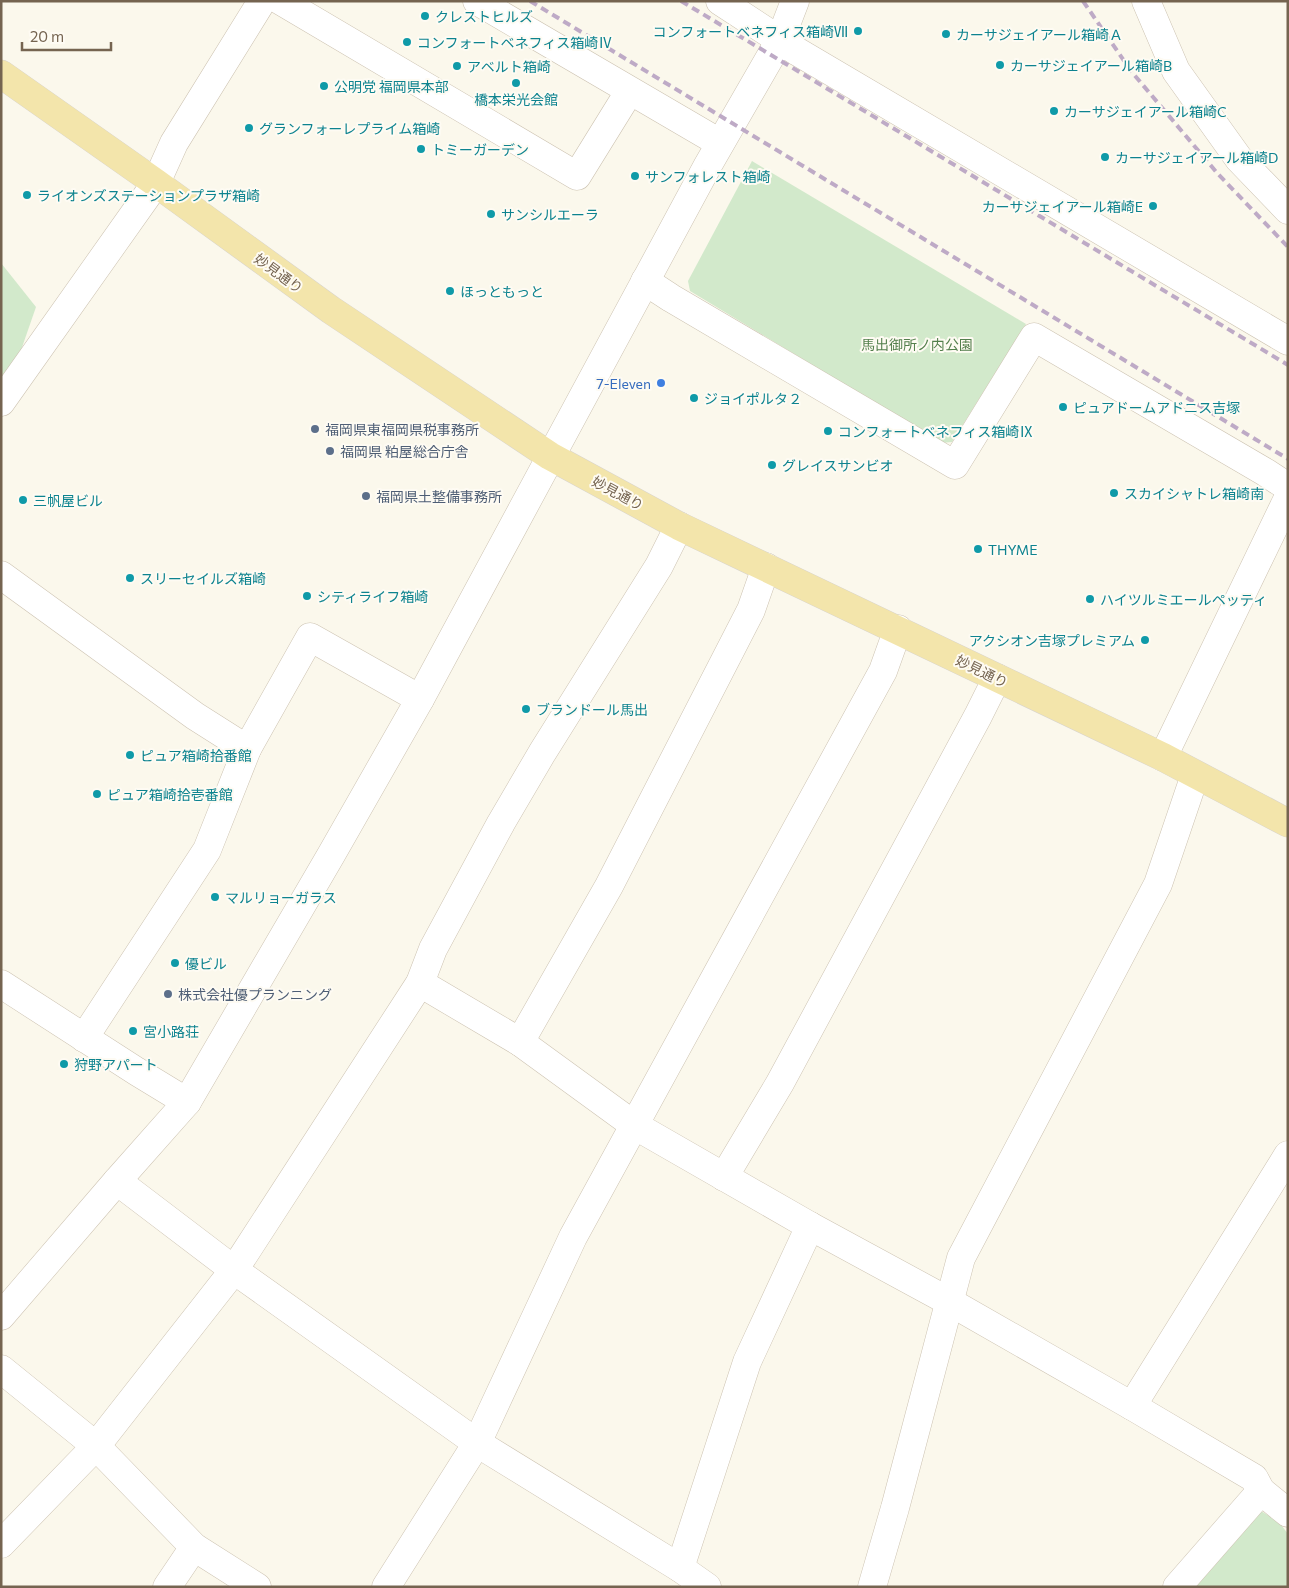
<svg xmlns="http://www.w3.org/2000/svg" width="1289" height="1588" font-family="Commissioner,'Noto Sans JP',sans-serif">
  <rect width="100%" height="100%" fill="#fbf8ec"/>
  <g fill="#d2e9cb">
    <path d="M752,161L1026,324L952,442L941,443L690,291L688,281Z"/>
    <path d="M1,263L36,307L19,356L1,380Z"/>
    <path d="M1256,1508L1279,1522L1288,1534V1587H1187Z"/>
  </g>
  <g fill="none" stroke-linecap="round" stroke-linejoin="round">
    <g stroke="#cdc3b2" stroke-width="29">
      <g id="minor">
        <path d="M281,1L577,176L629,92"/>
        <path d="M477,1L720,143"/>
        <path d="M720,1L798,52L1288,341"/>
        <path d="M1146,1L1176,71L1239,159L1288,210"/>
        <path d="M645,281L671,298L955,465L1034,337L1265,472L1288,487"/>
        <path d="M1,402L156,183L174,143L262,1"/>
        <path d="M1,575L195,716L247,749L310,637L420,699"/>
        <path d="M1163,757L1288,498"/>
        <path d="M420,983L520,1042L634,1125L810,1226L950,1302L1132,1406L1254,1478L1261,1491L1288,1513"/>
        <path d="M1,984L136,1071L187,1102"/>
        <path d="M84,1038L207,850L247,749"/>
        <path d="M520,1042L609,886L751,610L766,567"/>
        <path d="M724,1177L780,1083L978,716L997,678"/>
        <path d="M117,1181L234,1270L477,1443L680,1568L707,1587"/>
        <path d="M1,1316L117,1181L187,1102L331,855L420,699L708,165L780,40L795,1"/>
        <path d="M1,1369L96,1446L194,1547L257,1587"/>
        <path d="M1132,1406L1288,1155"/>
        <path d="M1,1544L96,1446L234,1270L420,983L433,949L501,823L542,753L659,566L679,526"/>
        <path d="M680,1568L747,1362L810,1226"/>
        <path d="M167,1587L194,1547"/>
        <path d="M386,1587L477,1443L573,1237L883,671L898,629"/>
        <path d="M872,1587L895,1508L961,1258L1158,884L1195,775"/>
        <path d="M1177,1587L1261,1491"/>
      </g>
    </g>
    <g stroke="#d8d4ce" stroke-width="29">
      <path id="major" d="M1,74L156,183L331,310L550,456L679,526L1163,757L1288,823"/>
    </g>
    <use href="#minor" stroke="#fff" stroke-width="28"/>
    <use href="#major" stroke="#f3e5ab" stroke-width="28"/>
    <g stroke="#beaac6" stroke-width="4" stroke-dasharray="8 5" stroke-linecap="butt">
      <path d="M530,1L1288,459"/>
      <path d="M681,1L1288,365"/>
      <path d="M1083,1L1131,71L1218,174L1288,247"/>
    </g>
  </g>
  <g fill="#0f9aa8" stroke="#fefbf3" stroke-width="2">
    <circle cx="425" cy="16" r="5"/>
    <circle cx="858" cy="31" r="5"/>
    <circle cx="946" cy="34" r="5"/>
    <circle cx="407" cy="42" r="5"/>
    <circle cx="1000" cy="65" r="5"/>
    <circle cx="457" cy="66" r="5"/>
    <circle cx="516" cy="83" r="5"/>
    <circle cx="324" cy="86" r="5"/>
    <circle cx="1054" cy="111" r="5"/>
    <circle cx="249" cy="128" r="5"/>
    <circle cx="421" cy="149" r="5"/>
    <circle cx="1105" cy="157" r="5"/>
    <circle cx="635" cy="176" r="5"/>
    <circle cx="27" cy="195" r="5"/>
    <circle cx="1153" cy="206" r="5"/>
    <circle cx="491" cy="214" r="5"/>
    <circle cx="450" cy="291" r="5"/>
    <circle cx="694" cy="398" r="5"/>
    <circle cx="1063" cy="407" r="5"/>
    <circle cx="828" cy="431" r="5"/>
    <circle cx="772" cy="465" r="5"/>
    <circle cx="1114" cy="493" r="5"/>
    <circle cx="23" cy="500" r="5"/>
    <circle cx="978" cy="549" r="5"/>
    <circle cx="130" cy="578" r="5"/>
    <circle cx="307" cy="596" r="5"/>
    <circle cx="1090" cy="599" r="5"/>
    <circle cx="1145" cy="640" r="5"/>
    <circle cx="526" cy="709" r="5"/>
    <circle cx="130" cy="755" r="5"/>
    <circle cx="97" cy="794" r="5"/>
    <circle cx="215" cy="897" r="5"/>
    <circle cx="175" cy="963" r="5"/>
    <circle cx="133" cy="1031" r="5"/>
    <circle cx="64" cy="1064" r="5"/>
  </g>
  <circle fill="#3f7fe0" stroke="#fefbf3" stroke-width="2" cx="661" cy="383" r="5"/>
  <g fill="#5c6f8a" stroke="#fefbf3" stroke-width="2">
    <circle cx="315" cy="429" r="5"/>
    <circle cx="330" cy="451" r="5"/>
    <circle cx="366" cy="496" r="5"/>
    <circle cx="168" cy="994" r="5"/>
  </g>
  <g text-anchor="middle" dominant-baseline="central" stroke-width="4" stroke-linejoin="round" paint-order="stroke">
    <g font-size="14" fill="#0d838f" stroke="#fefbf3" text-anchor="start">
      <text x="435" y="16">クレストヒルズ</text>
      <text x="848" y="31" text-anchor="end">コンフォートベネフィス箱崎Ⅶ</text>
      <text x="956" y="34">カーサジェイアール箱崎Ａ</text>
      <text x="417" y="42">コンフォートベネフィス箱崎Ⅳ</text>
      <text x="1010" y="65">カーサジェイアール箱崎B</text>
      <text x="467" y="66">アベルト箱崎</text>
      <text x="334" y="86">公明党 福岡県本部</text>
      <text x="516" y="99" text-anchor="middle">橋本栄光会館</text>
      <text x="1064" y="111">カーサジェイアール箱崎C</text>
      <text x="259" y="128">グランフォーレプライム箱崎</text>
      <text x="431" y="149">トミーガーデン</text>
      <text x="1115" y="157">カーサジェイアール箱崎D</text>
      <text x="645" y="176">サンフォレスト箱崎</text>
      <text x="37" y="195">ライオンズステーションプラザ箱崎</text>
      <text x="1143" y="206" text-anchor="end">カーサジェイアール箱崎E</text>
      <text x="501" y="214">サンシルエーラ</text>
      <text x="460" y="291">ほっともっと</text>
      <text x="704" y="398">ジョイポルタ２</text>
      <text x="1073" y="407">ピュアドームアドニス吉塚</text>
      <text x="838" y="431">コンフォートベネフィス箱崎Ⅸ</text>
      <text x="782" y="465">グレイスサンビオ</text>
      <text x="1124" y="493">スカイシャトレ箱崎南</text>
      <text x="33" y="500">三帆屋ビル</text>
      <text x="988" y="549">THYME</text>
      <text x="140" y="578">スリーセイルズ箱崎</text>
      <text x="317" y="596">シティライフ箱崎</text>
      <text x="1100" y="599">ハイツルミエールペッティ</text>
      <text x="1135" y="640" text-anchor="end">アクシオン吉塚プレミアム</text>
      <text x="536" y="709">ブランドール馬出</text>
      <text x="140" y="755">ピュア箱崎拾番館</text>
      <text x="107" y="794">ピュア箱崎拾壱番館</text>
      <text x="225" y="897">マルリョーガラス</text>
      <text x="185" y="963">優ビル</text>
      <text x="143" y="1031">宮小路荘</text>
      <text x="74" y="1064">狩野アパート</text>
    </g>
    <g font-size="14" fill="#756450" stroke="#fefbf3">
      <text transform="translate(279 273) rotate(36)">妙見通り</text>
      <text transform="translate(618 493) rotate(28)">妙見通り</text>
      <text transform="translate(982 671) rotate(26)">妙見通り</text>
    </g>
    <g font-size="14" fill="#537f4c" stroke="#fefbf3">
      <text x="917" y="344">馬出御所ノ内公園</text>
    </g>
    <g font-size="14" fill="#366cbe" stroke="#fefbf3" text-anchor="end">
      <text x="651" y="383">7-Eleven</text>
    </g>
    <g font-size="14" fill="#4e5e75" stroke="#fefbf3" text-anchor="start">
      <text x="325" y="429">福岡県東福岡県税事務所</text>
      <text x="340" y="451">福岡県 粕屋総合庁舎</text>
      <text x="376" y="496">福岡県土整備事務所</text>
      <text x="178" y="994">株式会社優プランニング</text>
    </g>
  </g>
  <rect width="1289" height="1588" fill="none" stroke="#756450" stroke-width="5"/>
  <path d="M22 42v8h89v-8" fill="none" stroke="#756450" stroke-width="2.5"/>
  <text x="30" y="42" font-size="15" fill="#756450" stroke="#fefbf3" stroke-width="4" paint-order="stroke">20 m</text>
</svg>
